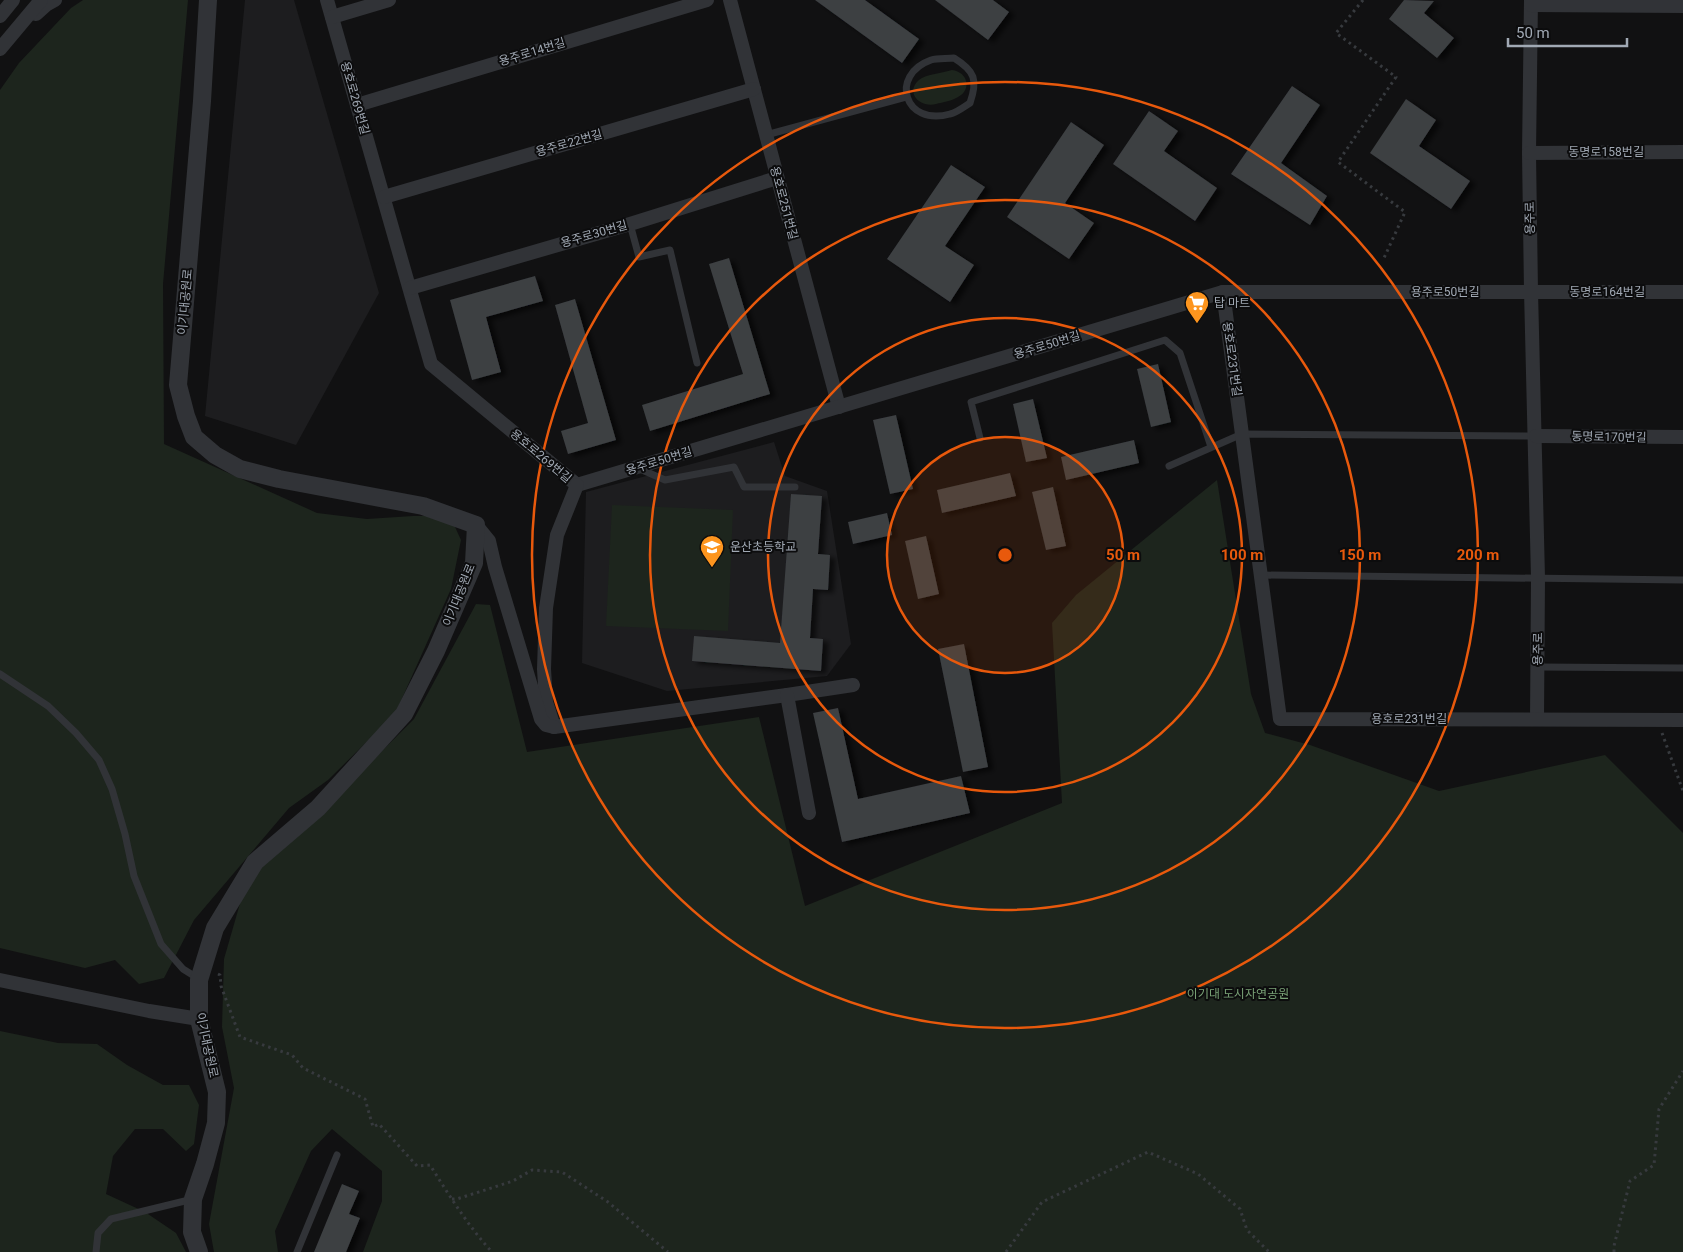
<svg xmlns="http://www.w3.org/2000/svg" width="1683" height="1252" font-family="Roboto,'Noto Sans KR',sans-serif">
  <defs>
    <filter id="shadow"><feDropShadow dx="5.5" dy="3" stdDeviation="2.5" flood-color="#0009"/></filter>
  </defs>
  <rect width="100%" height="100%" fill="#111112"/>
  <g fill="#1d1d1f">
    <path d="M245,0H294L379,293L296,445L205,416Z"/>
    <path d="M774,442L785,476L827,491L851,644L827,676L667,691L582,663L586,492Z"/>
  </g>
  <g fill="#1d251d">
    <path d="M83,0H188L163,284L164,444L317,513L367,519L413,516H450L461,540L451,589L395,714L328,780L289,808L194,920L164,978L139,984L115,960L85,968L0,948V90L19,63L71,8Z"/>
    <path d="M952,70C968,72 972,90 958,97C952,101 943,102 936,104C919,108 905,92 919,80C926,74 943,73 952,70Z"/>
    <path d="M1217,480L1251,694L1265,733L1310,745L1439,791L1605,755L1683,833V1252H363L382,1201V1171L332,1129L311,1151L275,1231L278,1252H214L209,1224L234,1088L222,1027L224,959L241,900L261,865L352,781L414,719L476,604L490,605L527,752L759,717L805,906L1062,803L1052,623L1076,595Z"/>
    <path d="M612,505L733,510L728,631L606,626Z"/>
    <path d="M0,1031L58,1043L97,1044L127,1065L163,1085H189L199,1105L194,1144L186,1151L163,1129H135L113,1156L106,1194L145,1212L176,1233L186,1252H0Z"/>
  </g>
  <g fill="#3c3f42" filter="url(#shadow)">
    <path d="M815,0H865L919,39L902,63Z"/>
    <path d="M935,0H993L1009,12L988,40Z"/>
    <path d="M1404,0L1434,1L1424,13L1454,38L1437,58L1389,19Z"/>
    <path d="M1292,86L1320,105L1281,163L1327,196L1310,225L1231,174Z"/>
    <path d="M1406,99L1436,120L1419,146L1470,181L1451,209L1370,153Z"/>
    <path d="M1149,111L1178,131L1164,151L1217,188L1195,221L1113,164Z"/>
    <path d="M1071,122L1104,145L1065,203L1094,223L1069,259L1007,217Z"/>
    <path d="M951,165L985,187L945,246L974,265L950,302L887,259Z"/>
    <path d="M729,258L770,394L650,431L642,405L743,374L709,264Z"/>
    <path d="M535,276L543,301L486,317L501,372L472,380L450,300Z"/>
    <path d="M575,299L616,440L568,454L561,431L588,423L555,305Z"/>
    <path d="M1158,364L1171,422L1151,427L1137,369Z"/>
    <path d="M1033,399L1047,458L1026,462L1013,404Z"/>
    <path d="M896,415L913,489L890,494L873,420Z"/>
    <path d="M1134,440L1139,463L1066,480L1061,457Z"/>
    <path d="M1010,473L1016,496L942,513L937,490Z"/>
    <path d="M1053,487L1066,546L1046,550L1032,492Z"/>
    <path d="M791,494L822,496L818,554L830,555L828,590L813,589L810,638L823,639L821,671L692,661L694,636L780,643Z"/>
    <path d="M887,513L892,535L853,544L848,522Z"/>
    <path d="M926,536L939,594L918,599L905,541Z"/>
    <path d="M964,644L988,767L963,772L938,649Z"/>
    <path d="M838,708L858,799L961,776L970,813L842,842L813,713Z"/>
    <path d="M342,1184L359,1191L349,1214L360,1218L346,1252H314Z"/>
  </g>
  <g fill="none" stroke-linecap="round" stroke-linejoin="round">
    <g stroke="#373a3e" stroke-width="3" stroke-dasharray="2.5 4" stroke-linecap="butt">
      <path d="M1363,0L1336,33L1396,77L1338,162L1405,212L1384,258"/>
      <path d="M1662,733L1683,791"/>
      <path d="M218,974L220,975L221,986L240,1037L292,1055L303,1068L365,1099L373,1127L379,1124L417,1166L430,1165C449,1195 468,1226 492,1252"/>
      <path d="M452,1199H457L513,1181L532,1170L562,1172L608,1202L668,1252"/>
      <path d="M1006,1252L1042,1202L1148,1152L1198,1174L1240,1209L1247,1230L1269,1252"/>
      <path d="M1614,1252V1246L1630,1181L1654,1165L1659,1109L1683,1071"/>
    </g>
    <g stroke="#313337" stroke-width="7">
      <path d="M954,58C975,71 978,80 970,103C964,107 956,113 950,114C904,127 889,75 931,60C938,58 947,59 954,58Z"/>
      <path d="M766,135L906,97"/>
      <path d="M630,224L639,257L670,250L697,363"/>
      <path d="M980,438L971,402L1165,340L1180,353L1211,447"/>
      <path d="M1169,466L1242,434L1535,436"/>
      <path d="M640,469L665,480L734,467L744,487H795"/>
      <path d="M1261,575L1683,580"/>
      <path d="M1538,667L1683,668"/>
      <path d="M0,674L48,706L76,733L99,760L112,789L125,834L134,876L161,944L183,969L199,979"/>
      <path d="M96,1252L98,1233L111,1219L193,1199"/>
      <path d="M297,1252L337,1155"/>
    </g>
    <g stroke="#313337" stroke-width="14">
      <path d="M327,0L431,364L577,485"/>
      <path d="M730,0L839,407"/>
      <path d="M1531,0L1529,153L1531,291L1538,578L1537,719"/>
      <path d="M1531,5L1683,6"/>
      <path d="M36,14L46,5L55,0"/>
      <path d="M0,16L13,0"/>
      <path d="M332,17L389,0"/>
      <path d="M0,49L41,0"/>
      <path d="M357,105L707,0"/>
      <path d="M1529,153L1683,152"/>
      <path d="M384,197L754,89"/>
      <path d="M410,288L630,224L777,178"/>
      <path d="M1223,292L1280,719L1683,720"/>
      <path d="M1536,436L1683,437"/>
      <path d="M577,485L1223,292H1683"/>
      <path d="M577,485L557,535L546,608L544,669L546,702L554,727L787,695L853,685"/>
      <path d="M476,525L489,541L495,567L541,719L546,725L554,727"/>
      <path d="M787,695L809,813"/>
      <path d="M0,980L149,1011L199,1019"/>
    </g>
    <path stroke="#313337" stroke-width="18" d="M199,1252L192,1232L193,1199L205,1164L216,1123L217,1092L199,1019V980L215,928L255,862L318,808L404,714L436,651L474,563L476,525L423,506L279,479L240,469L215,455L194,437L186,416L178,385L202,101L208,0"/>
  </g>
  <circle cx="1005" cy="555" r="118" fill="#e8590c" fill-opacity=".12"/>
  <g fill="none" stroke="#e8590c" stroke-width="2.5">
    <circle cx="1005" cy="555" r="118"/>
    <circle cx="1005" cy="555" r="237"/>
    <circle cx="1005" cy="555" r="355"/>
    <circle cx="1005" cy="555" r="473"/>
  </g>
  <defs>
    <g id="supermarket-pin" transform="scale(1.25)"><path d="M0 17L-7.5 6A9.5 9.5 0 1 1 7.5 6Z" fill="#fd951e" stroke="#0c0c0d"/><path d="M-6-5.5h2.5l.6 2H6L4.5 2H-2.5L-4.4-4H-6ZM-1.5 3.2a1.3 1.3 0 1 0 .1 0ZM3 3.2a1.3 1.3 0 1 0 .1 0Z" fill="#fff"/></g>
    <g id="school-pin" transform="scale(1.25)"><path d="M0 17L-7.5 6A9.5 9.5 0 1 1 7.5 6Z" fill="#fd951e" stroke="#0c0c0d"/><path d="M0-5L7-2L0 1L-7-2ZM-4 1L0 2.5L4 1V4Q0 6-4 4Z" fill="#fff"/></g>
  </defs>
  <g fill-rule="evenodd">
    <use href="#supermarket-pin" x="1197" y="303"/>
    <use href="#school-pin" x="712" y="547"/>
  </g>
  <g text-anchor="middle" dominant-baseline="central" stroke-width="4" stroke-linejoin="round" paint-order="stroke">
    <g font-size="12" fill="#a1a9b4" stroke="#0c0c0d">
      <text transform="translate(532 52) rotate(-17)">용주로14번길</text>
      <text transform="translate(355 98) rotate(74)">용호로269번길</text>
      <text transform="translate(569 143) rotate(-16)">용주로22번길</text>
      <text x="1606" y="152">동명로158번길</text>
      <text transform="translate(784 203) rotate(75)">용호로251번길</text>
      <text transform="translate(1530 218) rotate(-91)">용주로</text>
      <text transform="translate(594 234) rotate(-16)">용주로30번길</text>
      <text x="1445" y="292">용주로50번길</text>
      <text x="1607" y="292">동명로164번길</text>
      <text transform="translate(185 302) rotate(-85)">이기대공원로</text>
      <text transform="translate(1047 345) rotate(-17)">용주로50번길</text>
      <text transform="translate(1232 359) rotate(82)">용호로231번길</text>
      <text transform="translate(1609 437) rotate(1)">동명로170번길</text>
      <text transform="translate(541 456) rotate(40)">용호로269번길</text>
      <text transform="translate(659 461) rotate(-17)">용주로50번길</text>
      <text transform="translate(459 595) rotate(-68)">이기대공원로</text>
      <text transform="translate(1538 649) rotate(-89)">용주로</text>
      <text x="1409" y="719">용호로231번길</text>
      <text transform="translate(207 1045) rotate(78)">이기대공원로</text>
    </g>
    <g font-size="12" fill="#a1a9b4" stroke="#0c0c0d" text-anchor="start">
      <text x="1214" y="303">탑 마트</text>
      <text x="730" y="547">운산초등학교</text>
    </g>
    <g font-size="12" fill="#79a176" stroke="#0c0c0d">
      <text x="1238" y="994">이기대 도시자연공원</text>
    </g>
  </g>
  <circle cx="1005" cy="555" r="8" fill="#e8590c" stroke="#0c0c0d" stroke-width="2.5"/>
  <g font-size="15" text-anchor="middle" font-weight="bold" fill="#e8590c" stroke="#0c0c0d" stroke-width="4" stroke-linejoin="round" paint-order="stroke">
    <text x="1123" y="560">50 m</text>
    <text x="1242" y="560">100 m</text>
    <text x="1360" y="560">150 m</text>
    <text x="1478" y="560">200 m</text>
  </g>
  <path d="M1508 38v8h119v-8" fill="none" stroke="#a1a9b4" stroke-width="2.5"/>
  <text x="1516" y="38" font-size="15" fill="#a1a9b4" stroke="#0c0c0d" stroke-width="4" paint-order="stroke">50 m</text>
</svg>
